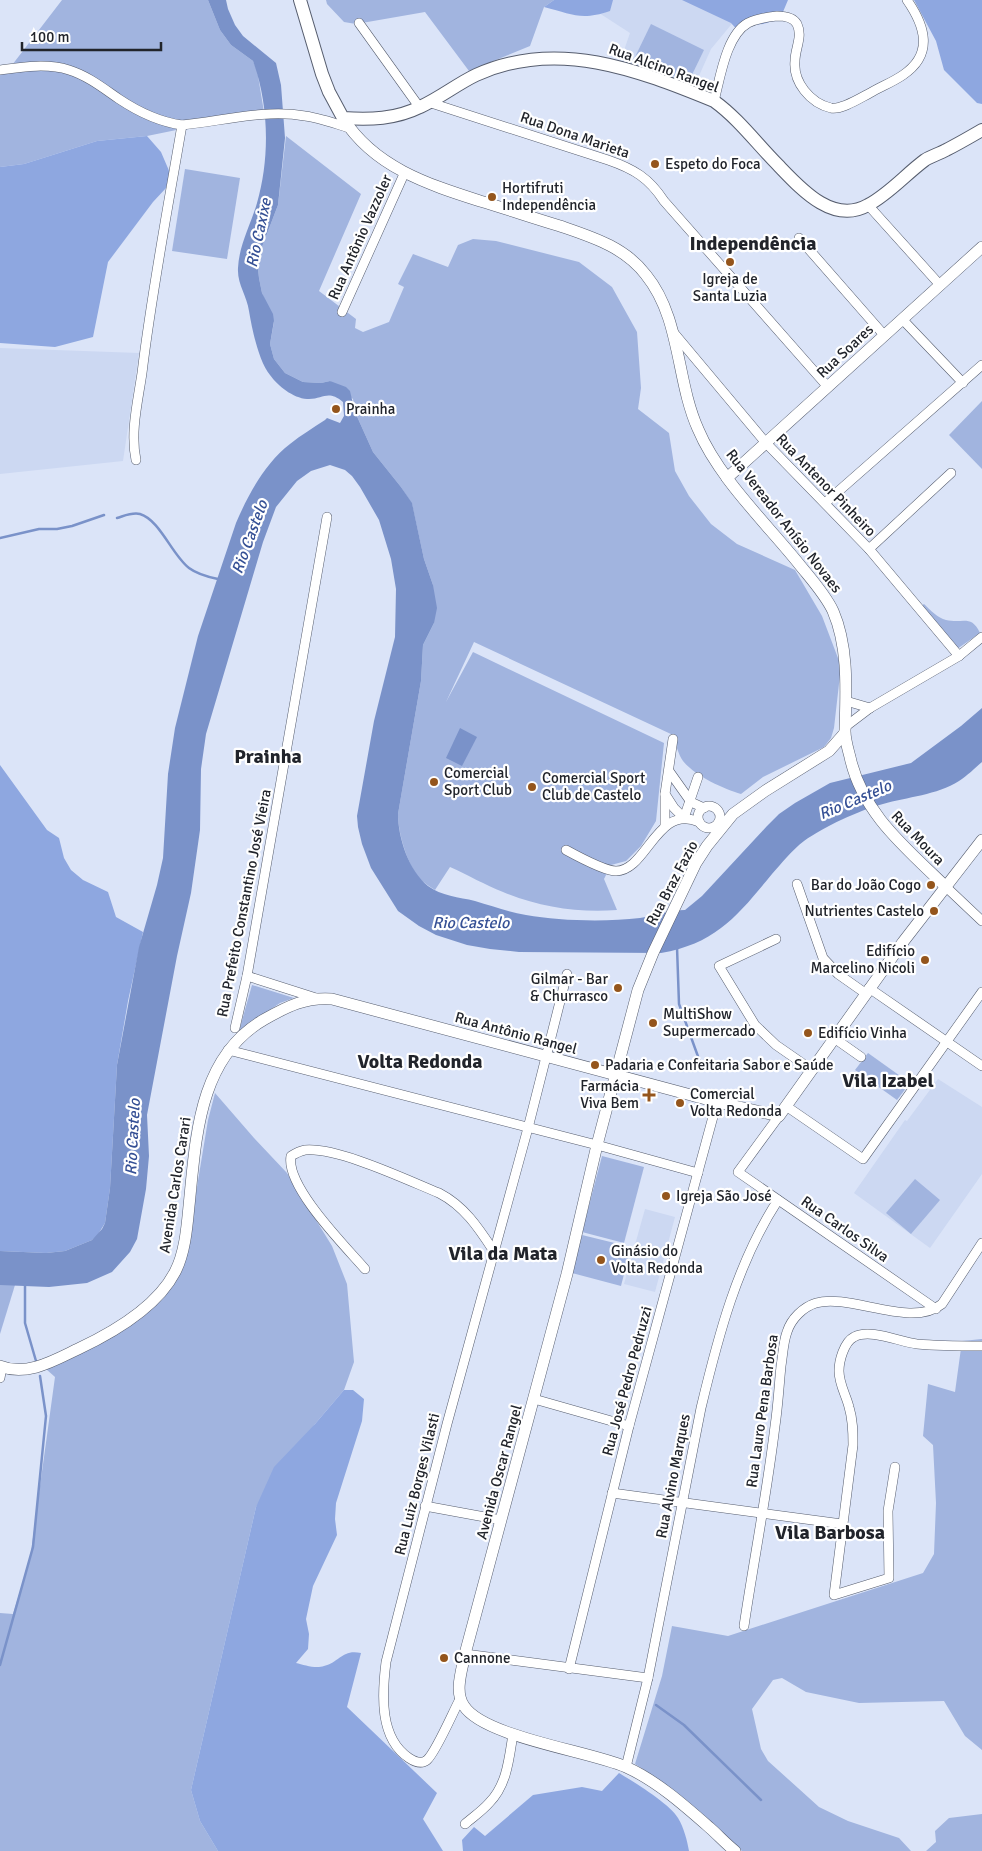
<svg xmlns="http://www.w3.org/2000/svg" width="982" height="1851" font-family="Signika,sans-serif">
  <rect width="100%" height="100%" fill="#dbe4f8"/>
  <g fill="#ccd8f2">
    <path d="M602,0H696L735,20L711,49L694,87L620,62L630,33L596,11Z"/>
    <path d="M0,348L139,353L123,461L0,474Z"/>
    <path d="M938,1079L982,1107V1174L930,1248L854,1193L905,1120L907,1121Z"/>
    <path d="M645,1209L675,1217L655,1292L624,1284Z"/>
  </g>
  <g fill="#a1b4df">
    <path d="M62,0H208L220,30L231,45L253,61L257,70L264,112L147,136L97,141L24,164L0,167V71L9,69Z"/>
    <path d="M326,0H554L544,7L530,46L469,71L425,12L356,24L344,22L327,4Z"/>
    <path d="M651,24L704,50L688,83L635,57Z"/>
    <path d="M286,136L361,194L319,291L356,319L355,328L363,332L389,322L404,287L398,284L413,254L448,267L458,245L473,239L496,241L579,262L612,287L637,332L641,388L638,409L669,433L675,471L689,496L711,524L737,544L795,570L822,616L841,666L834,728L831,738L824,747L763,777L741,794C724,789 695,776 683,761C678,754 676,744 673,735L474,642L446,702L473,652L664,743L656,821L641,846L626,861L611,865L604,879L617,910C578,913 539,907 503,892C485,885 468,875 450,867L435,890C430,887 424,883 419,878C407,863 398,833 398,814L421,681L423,645L434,623L433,585L424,559L412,504L401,487L373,452L355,412L353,399L330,381L321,383L303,382L285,373L274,359L270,344L274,322L262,293L259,278L257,260L278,205Z"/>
    <path d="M185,169L240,178L227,259L172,251Z"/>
    <path d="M982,401V469L949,435Z"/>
    <path d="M924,604C930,610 938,618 946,620C963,624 971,614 980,633L957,649L920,607Z"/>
    <path d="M252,985L294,998L280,1003L239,1031Z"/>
    <path d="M868,1053L910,1083L897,1100L855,1070Z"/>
    <path d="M215,1093L254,1138L287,1173L332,1246L347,1284L354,1362L344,1390L315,1424L256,1507L191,1790L200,1821L218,1851H0V1613L13,1614L30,1559L55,1377L46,1369L152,1309L163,1299L174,1284L193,1211L208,1120Z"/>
    <path d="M602,1156L644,1167L624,1243L582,1232Z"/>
    <path d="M915,1179L940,1200L911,1234L886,1213Z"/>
    <path d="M582,1235L631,1247L621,1286L572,1273Z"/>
    <path d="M0,1285H15L0,1334Z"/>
    <path d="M982,1339V1750L965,1736L944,1701L859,1703L806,1692L782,1678L773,1680L752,1709L761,1749L768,1761L798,1788L819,1807L848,1821L899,1838L911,1851H742L649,1773L635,1764L662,1676L672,1626L728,1636L923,1573L934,1554L936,1503L933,1445L923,1436L928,1384L955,1392L962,1341Z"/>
    <path d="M982,1814V1851H926L936,1842L935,1831L949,1818Z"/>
  </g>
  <g fill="#8ea7e0">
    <path d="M554,0H613L610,11C581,21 572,14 544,7Z"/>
    <path d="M682,0H788L780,19L763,24L751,25L741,34L731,23Z"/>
    <path d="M914,0H982V104L977,103L944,70L936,41Z"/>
    <path d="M147,136L161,152L170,173L166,188L153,202L108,262L93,337L55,347L0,343V167L24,164L97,141Z"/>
    <path d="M0,765L47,830L59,838L64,858L71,870L83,880L108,892L116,917L143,932L128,1001L117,1065L110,1188L105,1223L97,1236L92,1240L65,1251L46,1253L0,1251Z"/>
    <path d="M344,1390H353L364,1399L362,1421L336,1503L335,1519L337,1535L313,1586L306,1619L309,1634L308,1649L296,1663C304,1665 316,1669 324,1666C340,1662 342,1649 361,1653L347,1707L437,1793L423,1819L443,1851H218L200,1821L191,1790L256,1507L274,1467L315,1424Z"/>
    <path d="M619,1773C634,1782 670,1804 678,1818C684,1828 687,1840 689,1851H463L462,1840L474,1827L485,1836L533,1795L582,1787L602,1791Z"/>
  </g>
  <g fill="#7a92c9">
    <path d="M208,0H226L228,9L235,25L243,36L276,63L281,85L285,138L278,205L257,260L259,278L262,293L273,314L274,321L270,344L274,359L285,373L303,382L321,383L330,381L346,387L350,391L355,412L373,452L401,487L412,503L424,559L433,585L437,608L434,623L423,645L421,681L398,814C398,838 409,871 428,886C441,896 459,897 475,901C492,906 509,912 526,915C559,921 606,922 640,918C655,916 670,910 685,910L702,896L767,826L779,814L795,803L830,783L911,763L961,726L982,708V762C975,768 967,776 959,781C937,795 907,797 883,804C860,810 823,827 804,841C792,850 782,863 772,874C738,915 717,943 661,953L519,952L490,949L467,945L436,935L419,926L398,911L371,868L362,844L358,827L357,816L374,721L395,637L396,589L391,559L379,520L360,487L352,476L345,470L330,465L311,471L297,481L276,507L263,542L206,734L201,769L200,830L191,893L177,956L147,1115L149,1156L146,1189L137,1239L130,1252L112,1272L87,1283L49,1287L0,1285V1251L46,1253L65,1251L92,1240L102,1229L105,1223L110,1188L117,1065L139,947L157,885L163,858L168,774L175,728L198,636L236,523C248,495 265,463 290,444C301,435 313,428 325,420L327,418L340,423L344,416L343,402C327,389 323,400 307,399C293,398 278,386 270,375C259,362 252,329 249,311C247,296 237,284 238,268C239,245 251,224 257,203C270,158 269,105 253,61L231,45L220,30Z"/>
    <path d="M460,728L477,737L462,766L446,758Z"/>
  </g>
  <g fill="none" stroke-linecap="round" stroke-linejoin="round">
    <g stroke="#7a92c9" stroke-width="2.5">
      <path d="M117,518C124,516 132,512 140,514C160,520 172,555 189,568C197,574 208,577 218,579"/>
      <path d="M0,538L39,529H57L72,526L104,515"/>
      <path d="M677,947L679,1004L700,1062"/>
      <path d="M25,1284V1323L36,1361"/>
      <path d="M0,1665L33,1547L46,1416L40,1376"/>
      <path d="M656,1705L684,1725L761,1800"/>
    </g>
    <g stroke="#565d6e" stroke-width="10">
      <g id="street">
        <path d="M359,23L420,108"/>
        <path d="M0,70C22,67 47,63 69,70C88,76 103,88 119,99C137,111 160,122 182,125C222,121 265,109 305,116C320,118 334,123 349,128"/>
        <path d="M714,101C720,79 726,35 748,23C756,19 767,17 777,16C784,16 793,17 797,24C803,37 795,48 795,61C793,82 810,103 831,108C842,110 860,98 870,93C880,87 893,82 903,75C934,54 925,26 907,0"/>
        <path d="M428,102L608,160C634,169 649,178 664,201L828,387"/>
        <path d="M868,205L940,285"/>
        <path d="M799,238L884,335"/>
        <path d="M342,312L404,174"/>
        <path d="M902,319L963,383"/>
        <path d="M673,332L766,443L869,549L959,656"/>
        <path d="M136,460C130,432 138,401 142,373C152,290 168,207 182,125"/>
        <path d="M825,503L982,365"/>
        <path d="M869,549L951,473"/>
        <path d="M846,701L870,708"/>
        <path d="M845,727L870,708L959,656L982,637"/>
        <path d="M673,739L665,794L674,808L684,818L698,777"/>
        <path d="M669,771L691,802L704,808"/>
        <path d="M665,794V826"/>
        <circle cx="709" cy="817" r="11"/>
        <path d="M566,850C577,856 605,871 616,871C647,871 657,803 699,822"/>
        <path d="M797,884L823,958L838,974L865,993"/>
        <path d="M945,886L982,921"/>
        <path d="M776,939L719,966L755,1025L776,1045L812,1070"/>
        <path d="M247,976L316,998"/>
        <path d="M869,988L982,1066"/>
        <path d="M235,1028L247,976L327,517"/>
        <path d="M834,1038L861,1057"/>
        <path d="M228,1050L597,1145L698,1173"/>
        <path d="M786,1106L863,1159L982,992"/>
        <path d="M779,1116L738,1172L936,1309"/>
        <path d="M365,1269C346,1247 285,1186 291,1156C296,1153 300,1151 305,1150C338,1147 407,1180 439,1193C464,1206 478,1227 493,1250"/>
        <path d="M0,1378L2,1367"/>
        <path d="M534,1399L629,1426"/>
        <path d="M895,1467L888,1511L889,1578L834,1595L853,1445C853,1432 853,1420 849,1407C846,1395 839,1384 839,1371C839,1361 844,1342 854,1337C870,1328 900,1342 917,1344C939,1346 960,1346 982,1346"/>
        <path d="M612,1493L842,1524"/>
        <path d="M425,1506L501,1520"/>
        <path d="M744,1626C754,1559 767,1493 775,1426C778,1406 779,1386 781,1366C783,1354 783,1343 787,1332C791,1319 803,1307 816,1303C850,1293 911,1329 942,1304L982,1243"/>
        <path d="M465,1654L648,1678"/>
        <path d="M569,1669L629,1426L717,1102"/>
        <path d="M460,1699C453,1712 436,1752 427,1760C422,1764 415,1762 409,1758C379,1738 382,1694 386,1662L447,1424L528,1128L567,974"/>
        <path d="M626,1767L648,1678L701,1408C718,1337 737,1263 778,1200"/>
        <path d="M465,1824C473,1817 482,1811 489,1803C507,1785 509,1759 513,1734"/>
      </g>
    </g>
    <g stroke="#565d6e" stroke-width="12">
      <g id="secondary">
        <path d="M343,118C374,167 427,184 480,201C507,209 533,218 560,226C592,237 625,247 646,275C681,318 676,380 698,429C718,477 766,523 799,564C811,579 825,594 833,611C849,648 846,692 845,731C845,740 848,749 850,757C862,813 906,848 945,886"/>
        <path d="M727,478L982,247"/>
        <path d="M0,1366C27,1377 55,1360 78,1349C112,1333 157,1307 175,1272C185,1253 187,1227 189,1206C196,1138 198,1057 265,1019C288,1006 306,997 332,999L717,1102L779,1116L903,942L982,840"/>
        <path d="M735,1851C726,1844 718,1835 710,1828C685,1806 657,1781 626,1767C589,1751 484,1737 464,1706C454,1692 462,1670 465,1654L567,1274L597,1145L638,990L653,953L696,863L707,846L733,814L765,791L829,751L844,734"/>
      </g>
    </g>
    <g stroke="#565d6e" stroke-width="14">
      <path id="primary" d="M300,0L322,74L329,92L343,118C370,120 396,119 420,107C440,98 457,84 476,75C557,38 638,70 714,101C739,119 757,144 778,165C801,189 833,225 868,205C889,194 906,174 925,160C931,156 939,154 946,150C958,144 970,137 982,130"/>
    </g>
    <use href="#street" stroke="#fff" stroke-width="9"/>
    <use href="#secondary" stroke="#fff" stroke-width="11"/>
    <use href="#primary" stroke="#fff" stroke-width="12"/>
  </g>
  <g fill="#94551c" stroke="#fff" stroke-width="2">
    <circle cx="655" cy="164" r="5"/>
    <circle cx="492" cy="197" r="5"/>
    <circle cx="730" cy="262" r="5"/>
    <circle cx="336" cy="409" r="5"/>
    <circle cx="434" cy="782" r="5"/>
    <circle cx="532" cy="787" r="5"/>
    <circle cx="931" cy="885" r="5"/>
    <circle cx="934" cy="911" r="5"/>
    <circle cx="925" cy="960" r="5"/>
    <circle cx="618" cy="988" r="5"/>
    <circle cx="653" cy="1023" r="5"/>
    <circle cx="808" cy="1033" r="5"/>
    <circle cx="595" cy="1065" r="5"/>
    <path d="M646.5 1087.5h5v5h5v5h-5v5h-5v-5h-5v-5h5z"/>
    <circle cx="680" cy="1103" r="5"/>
    <circle cx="666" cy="1196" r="5"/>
    <circle cx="601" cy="1260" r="5"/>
    <circle cx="444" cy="1658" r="5"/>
  </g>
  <g text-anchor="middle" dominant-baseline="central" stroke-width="4.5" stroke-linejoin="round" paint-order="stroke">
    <g font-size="15" fill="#21242b" stroke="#fff">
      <text transform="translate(664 68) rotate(20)">Rua Alcino Rangel</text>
      <text transform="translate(575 135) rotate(19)">Rua Dona Marieta</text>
      <text transform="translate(360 237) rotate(-66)">Rua Antônio Vazzoler</text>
      <text transform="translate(845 351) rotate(-43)">Rua Soares</text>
      <text transform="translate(826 485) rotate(46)">Rua Antenor Pinheiro</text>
      <text transform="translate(784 521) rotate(52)">Rua Vereador Anísio Novaes</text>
      <text transform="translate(918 838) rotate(46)">Rua Moura</text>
      <text transform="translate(672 883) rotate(-62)">Rua Braz Fazio</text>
      <text transform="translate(244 903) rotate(-79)">Rua Prefeito Constantino José Vieira</text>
      <text transform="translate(516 1033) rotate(15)">Rua Antônio Rangel</text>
      <text transform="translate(175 1185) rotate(-81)">Avenida Carlos Carari</text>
      <text transform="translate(845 1229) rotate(35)">Rua Carlos Silva</text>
      <text transform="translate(627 1381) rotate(-75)">Rua José Pedro Pedruzzi</text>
      <text transform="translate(762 1411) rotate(-82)">Rua Lauro Pena Barbosa</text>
      <text transform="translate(499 1472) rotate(-75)">Avenida Oscar Rangel</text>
      <text transform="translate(673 1476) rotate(-79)">Rua Alvino Marques</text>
      <text transform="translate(417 1484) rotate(-76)">Rua Luiz Borges Vilasti</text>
    </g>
    <g font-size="15" fill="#21242b" stroke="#fff" text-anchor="start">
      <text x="665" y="164">Espeto do Foca</text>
      <text x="502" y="188">Hortifruti<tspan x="502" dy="17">Independência</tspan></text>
      <text x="730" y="279" text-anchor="middle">Igreja de<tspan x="730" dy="17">Santa Luzia</tspan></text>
      <text x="346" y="409">Prainha</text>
      <text x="444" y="773">Comercial<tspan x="444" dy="17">Sport Club</tspan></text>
      <text x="542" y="778">Comercial Sport<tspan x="542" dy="17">Club de Castelo</tspan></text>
      <text x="921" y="885" text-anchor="end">Bar do João Cogo</text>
      <text x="924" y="911" text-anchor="end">Nutrientes Castelo</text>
      <text x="915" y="951" text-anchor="end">Edifício<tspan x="915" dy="17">Marcelino Nicoli</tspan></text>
      <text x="608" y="979" text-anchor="end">Gilmar - Bar<tspan x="608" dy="17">&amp; Churrasco</tspan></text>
      <text x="663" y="1014">MultiShow<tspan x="663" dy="17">Supermercado</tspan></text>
      <text x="818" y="1033">Edifício Vinha</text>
      <text x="605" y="1065">Padaria e Confeitaria Sabor e Saúde</text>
      <text x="639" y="1086" text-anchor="end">Farmácia<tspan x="639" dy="17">Viva Bem</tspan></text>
      <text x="690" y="1094">Comercial<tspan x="690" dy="17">Volta Redonda</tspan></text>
      <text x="676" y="1196">Igreja São José</text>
      <text x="611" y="1251">Ginásio do<tspan x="611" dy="17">Volta Redonda</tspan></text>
      <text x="454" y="1658">Cannone</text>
    </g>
    <g font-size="16" font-style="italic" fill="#355095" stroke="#fff">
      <text transform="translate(259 233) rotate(-78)">Rio Caxixe</text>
      <text transform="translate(250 537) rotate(-70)">Rio Castelo</text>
      <text transform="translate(855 800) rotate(-23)">Rio Castelo</text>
      <text x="471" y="923">Rio Castelo</text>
      <text transform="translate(133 1137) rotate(-87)">Rio Castelo</text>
    </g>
    <g font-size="20" font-weight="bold" fill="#21242b" stroke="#fff">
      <text x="753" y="243">Independência</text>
      <text x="268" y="756">Prainha</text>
      <text x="420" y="1061">Volta Redonda</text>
      <text x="888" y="1080">Vila Izabel</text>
      <text x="503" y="1253">Vila da Mata</text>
      <text x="830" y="1532">Vila Barbosa</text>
    </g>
  </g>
  <path d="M22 42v8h139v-8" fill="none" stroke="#21242b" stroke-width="2.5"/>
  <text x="30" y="42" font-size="15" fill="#21242b" stroke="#ffffff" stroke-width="4" paint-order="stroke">100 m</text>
</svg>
